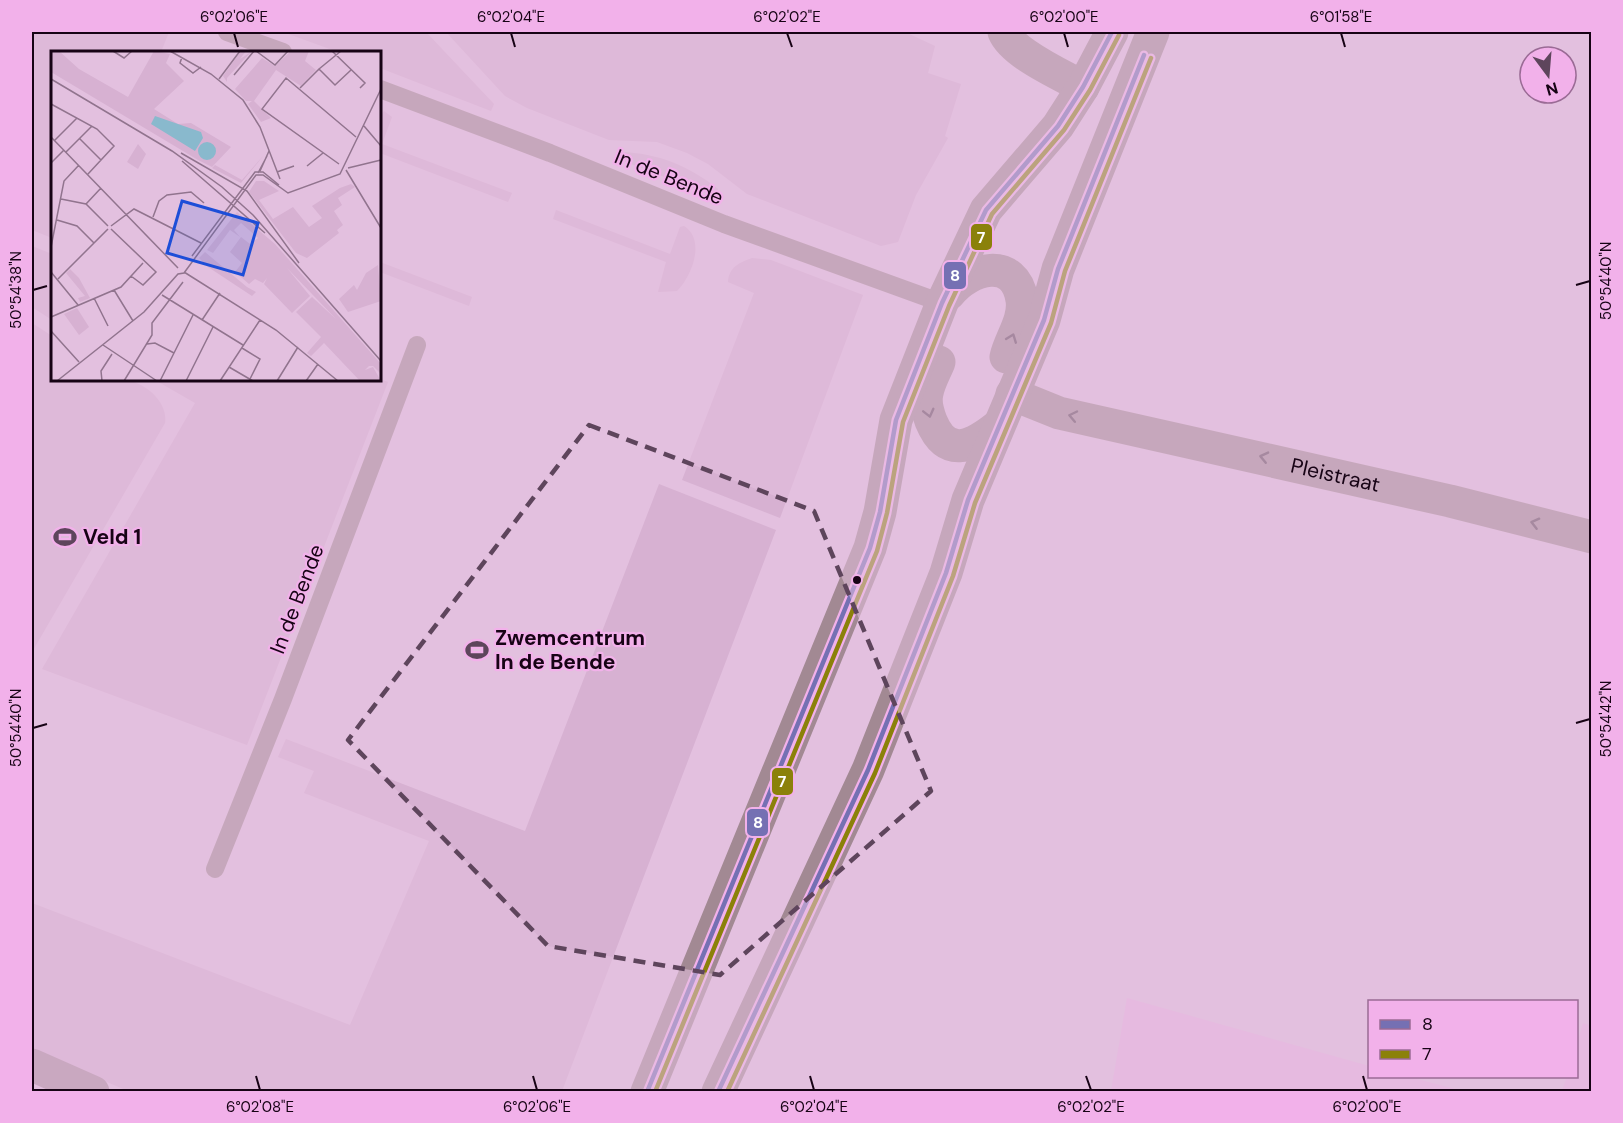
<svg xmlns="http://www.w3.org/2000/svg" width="1623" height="1123" font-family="'DM Sans',sans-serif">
  <rect width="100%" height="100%" fill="#e3c0df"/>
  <g fill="#e9b3e3">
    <path d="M1127,998L1369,1066L1370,1076L1409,1077L1463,1091H1111Z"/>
    <path d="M1583,1023L1591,1026V1091H1562L1567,1077L1576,1076L1577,1044Z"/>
  </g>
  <g fill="#d7b1d2">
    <path d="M32,32H169L161,52H52V238L32,230Z"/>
    <path d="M283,32H426L494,104L491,111L380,68V52H338Z"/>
    <path d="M446,32H905L935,46L928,73L961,84L945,136L948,138L916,195L898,242L881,246L747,194L708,164L687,153L657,142L609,140L527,108L505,96Z"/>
    <path d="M384,111L392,117L382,144L512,193L508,202L380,153V117Z"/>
    <path d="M620,152C658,153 689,166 718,189L716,197L618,159Z"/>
    <path d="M556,210L670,254L680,227L684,226C706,240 692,276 677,291L658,292L666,262L553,219Z"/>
    <path d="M32,246L52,254V320L32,307Z"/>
    <path d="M752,258L771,260L863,295L780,518L682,480L754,293L728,282C729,267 739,263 752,258Z"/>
    <path d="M380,262L472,297L469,306L380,272Z"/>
    <path d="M32,323L52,336V380C71,380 112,375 128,380C147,385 168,402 165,423L32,652Z"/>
    <path d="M380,379L388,382L247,745L42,669L195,403L155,380Z"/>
    <path d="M659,484L776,530L562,1091H128L32,1050V903L350,1025L429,841L304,793L314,771L278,757L286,739L525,831Z"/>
  </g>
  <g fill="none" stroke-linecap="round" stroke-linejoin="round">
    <g stroke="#a28b92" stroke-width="18">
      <path d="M227,32L283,52"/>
      <path d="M380,89L550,153L724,224L942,303"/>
      <path d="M215,869L283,699L417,345"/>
    </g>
    <g stroke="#a28b92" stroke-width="33">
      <path d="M1004,32C1013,54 1062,75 1083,87"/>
      <path id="s1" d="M1012,394L1059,413L1450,501L1592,537"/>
    </g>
    <g stroke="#a28993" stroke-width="33">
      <path d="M949,294C969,268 1015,255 1022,300C1025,320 1010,339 1006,357"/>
      <path d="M939,362C935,372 929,382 927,393C925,401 928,413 931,421C947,460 973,446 998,426"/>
      <path d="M647,1092L870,548L880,512L896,420L942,303L986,210L1058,126L1083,87L1112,32"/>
      <path d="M718,1092L868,770L946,573L968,500L1044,320L1058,269L1153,32"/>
    </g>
    <path stroke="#a98c9c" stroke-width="33" d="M32,1065L93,1092"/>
    <g stroke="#f2b1ea" stroke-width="9">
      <g id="bus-1">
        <path d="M647,1092L870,548L880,512L896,420L942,303L986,210L1058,126L1083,87L1112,32"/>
        <path d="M718,1092L868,770L946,573L968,500L1044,320L1058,269L1144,55"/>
      </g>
    </g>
    <g stroke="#f2b1ea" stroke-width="9">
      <g id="bus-2">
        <path d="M655,1092L877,551L887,513L903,422L949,306L992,214L1064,130L1090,90L1119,35"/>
        <path d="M727,1092L875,773L953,576L975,503L1051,323L1065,271L1151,58"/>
      </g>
    </g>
    <use href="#bus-1" stroke="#7570b3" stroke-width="4.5"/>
    <use href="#bus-2" stroke="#8b810a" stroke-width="4.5"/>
  </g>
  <defs><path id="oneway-chevron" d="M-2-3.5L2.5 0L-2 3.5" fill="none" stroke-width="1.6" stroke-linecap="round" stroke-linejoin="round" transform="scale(1.5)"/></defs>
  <g stroke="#5c4654">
    <use href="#oneway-chevron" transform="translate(1012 338) rotate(-69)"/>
    <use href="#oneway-chevron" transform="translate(929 413) rotate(76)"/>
  </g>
  <g stroke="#5c4754">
    <use href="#oneway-chevron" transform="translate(1073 416) rotate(-168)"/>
    <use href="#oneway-chevron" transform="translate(1264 457) rotate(-167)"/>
    <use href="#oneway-chevron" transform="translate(1535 523) rotate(-166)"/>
  </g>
  <path d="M0 0H1623V1123H0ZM589,425L814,511L931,791L720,975L548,946L348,740Z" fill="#e3c0df" fill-opacity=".55" fill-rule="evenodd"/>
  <path fill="none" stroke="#5e455c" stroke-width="4.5" stroke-dasharray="12 8" stroke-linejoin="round" d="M589,425L814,511L931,791L720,975L548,946L348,740Z"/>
  <path fill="none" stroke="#170315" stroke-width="2" d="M234,33L238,47M511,33L515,47M787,33L792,47M1064,33L1068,47M1341,33L1345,47M1576,285L1590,281M33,290L47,286M1576,723L1590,719M33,728L47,724M256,1076L260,1090M533,1076L537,1090M810,1076L814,1090M1086,1076L1091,1090M1363,1076L1367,1090"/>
  <defs>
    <g id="stadium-bare" transform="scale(1.8)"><path d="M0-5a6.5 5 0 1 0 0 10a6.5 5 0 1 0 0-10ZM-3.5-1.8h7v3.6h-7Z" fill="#5e455c" stroke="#f2b1ea" stroke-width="2.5" paint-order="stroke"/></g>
  </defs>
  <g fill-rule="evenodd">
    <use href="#stadium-bare" x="65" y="537"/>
    <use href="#stadium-bare" x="477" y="650"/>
  </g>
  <circle fill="#170315" stroke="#f2b1ea" stroke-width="2" cx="857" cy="580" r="5"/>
  <g text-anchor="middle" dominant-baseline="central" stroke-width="4.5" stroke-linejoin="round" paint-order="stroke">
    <g font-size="21" fill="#170315" stroke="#f2b1ea">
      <text transform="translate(669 177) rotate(22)">In de Bende</text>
      <text stroke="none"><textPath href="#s1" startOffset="334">Pleistraat</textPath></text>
      <text transform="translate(297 599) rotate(-69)">In de Bende</text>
    </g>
    <g font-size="21" font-weight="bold" fill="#170315" stroke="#f2b1ea" text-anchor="start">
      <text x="83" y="537">Veld 1</text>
      <text x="495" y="638">Zwemcentrum<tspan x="495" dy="24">In de Bende</tspan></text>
    </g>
  </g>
  <g transform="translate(51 51)">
    <rect width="330" height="330" fill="#e3c0df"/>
    <path d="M0,0H8L28,18L77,46L103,0L119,3L115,12L133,30L103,58L127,73L140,72L180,96L161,116L147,109L0,21ZM190,0H195L189,8L200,1L176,27V31L172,25ZM240,0H258L254,10L265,19L250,35L225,19L203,50L220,67L210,71L197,53L201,50H195L184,38L211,7L224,15ZM87,93L95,103L87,118L76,111ZM213,104L190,132L161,117L164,114L191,129ZM205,130H213L228,140L208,149L222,168L242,156L258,176L271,167L261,155L289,137L300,133L304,136L287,147L291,154L283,160L292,174L286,179L288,182L256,207L245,202L198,141ZM186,161L224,193L330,313V323L322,315H318L314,319L322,316L330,330H309L273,292L260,305L256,302L270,286L245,261L261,246L285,268L236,217L259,245L241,262L213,233L216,227L212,232L204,228L198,233L184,221L191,212L179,201L190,186L199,193L207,187L190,172L183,179L189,186L179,179L162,202L156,199ZM154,201L196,236L205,241L201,245L157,216L148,207ZM327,214L330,250L297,261L288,248L303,234L306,239L315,222ZM19,218L28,227L39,247L29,251L27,247L34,245L15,222ZM26,257L38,276L28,284L13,263Z" fill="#d7b1d2"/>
    <path d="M104,65L150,81L152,87L144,100L100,73ZM147 100a9 9 0 1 1 18 0a9 9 0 1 1-18 0Z" fill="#89b9cd"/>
    <path fill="none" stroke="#91748e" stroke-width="1.5" d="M62,0L73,7L81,0M119,0L160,23L192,49L209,76L229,128M205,0L224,14L237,0M281,0L314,32L309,37M131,6L129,12L142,22L150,16M268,18L290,0M183,24L203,0M0,28L121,100L171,136L202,164L330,310M168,28L189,0M249,37L268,18L284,34L300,19M0,53L46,78L63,95L37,123M313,75L330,95M0,86L127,217M29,88L50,109M4,89L26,67M15,101L41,75M130,102L196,140L248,212M131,110L214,182M0,112L13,99M288,113L211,58L235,27L305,86M256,115L272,102M297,117L330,109M295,119L330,177M209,120L218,100M226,121L243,115M207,122L216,105M10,148L35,153L57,175M35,153L50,137M102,166L108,150L116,144L140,141L153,152M6,169L26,175L43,192M60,175L83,158L150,192M60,178L105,221L92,234L80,225M0,196L13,130L28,114M141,205L204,121H212L228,134M0,221L27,254M133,221L225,279L287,330M7,228L57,178M63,239L82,270M111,244L192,294M43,247L57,275M0,266L70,236L92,212M151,269L169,242M0,280L28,311M96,293L104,292L123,302M52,294L106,330M191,297L209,308L199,328M178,316L202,330M6,330L93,261L127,223L133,222L205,124H212L237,142L289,123L330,38M51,330L50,320L61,303M73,330L101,284V272L132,231M109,330L142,264M135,330L162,276M169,330L209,269M226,330L247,296M255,330L267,313"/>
    <path fill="#1d4ed8" fill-opacity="0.15" stroke="#1d4ed8" stroke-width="3" d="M131,150L207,172L192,224L116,202Z"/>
    <rect width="330" height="330" fill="none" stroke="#170315" stroke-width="3"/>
  </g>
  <g stroke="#f2b1ea" stroke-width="2">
    <rect x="970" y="223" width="23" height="28" rx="6" fill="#8b810a"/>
    <rect x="943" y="261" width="24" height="29" rx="6" fill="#7570b3"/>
    <rect x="771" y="767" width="23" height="29" rx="6" fill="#8b810a"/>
    <rect x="746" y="808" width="23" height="29" rx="6" fill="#7570b3"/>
  </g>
  <g font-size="16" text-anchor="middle" font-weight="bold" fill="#fff">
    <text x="981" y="243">7</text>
    <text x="955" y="281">8</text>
    <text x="782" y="787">7</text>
    <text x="758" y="828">8</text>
  </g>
  <rect width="1623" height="1123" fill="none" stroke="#f2b1ea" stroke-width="66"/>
  <rect x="1368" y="1000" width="210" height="78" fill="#f2b1ea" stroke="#9a6b95" stroke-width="1.5"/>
  <rect x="1380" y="1020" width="30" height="9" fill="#7570b3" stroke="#9a6b95" stroke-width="1.5"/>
  <text x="1422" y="1030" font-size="18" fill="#170315">8</text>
  <rect x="1380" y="1050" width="30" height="9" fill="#8b810a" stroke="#9a6b95" stroke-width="1.5"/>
  <text x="1422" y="1060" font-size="18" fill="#170315">7</text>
  <g transform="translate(1548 75) rotate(164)"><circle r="28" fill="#f2b1ea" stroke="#9a6b95" stroke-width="1.5"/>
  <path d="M0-4.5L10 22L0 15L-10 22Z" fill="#5e455c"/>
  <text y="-9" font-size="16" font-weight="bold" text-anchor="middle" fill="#170315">N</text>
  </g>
  <rect x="33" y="33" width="1557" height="1057" fill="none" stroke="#170315" stroke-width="2"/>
  <g font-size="15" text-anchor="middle" fill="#170315">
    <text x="234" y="22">6°02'06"E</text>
    <text x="511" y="22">6°02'04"E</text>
    <text x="787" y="22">6°02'02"E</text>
    <text x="1064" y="22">6°02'00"E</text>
    <text x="1341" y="22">6°01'58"E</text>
    <text transform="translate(1606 281) rotate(-90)" y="5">50°54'40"N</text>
    <text transform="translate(16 290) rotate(-90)" y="5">50°54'38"N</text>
    <text transform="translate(1606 719) rotate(-90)" y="5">50°54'42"N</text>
    <text transform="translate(16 728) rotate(-90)" y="5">50°54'40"N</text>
    <text x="260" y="1112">6°02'08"E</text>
    <text x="537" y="1112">6°02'06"E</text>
    <text x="814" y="1112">6°02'04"E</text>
    <text x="1091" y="1112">6°02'02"E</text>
    <text x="1367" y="1112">6°02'00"E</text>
  </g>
</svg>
